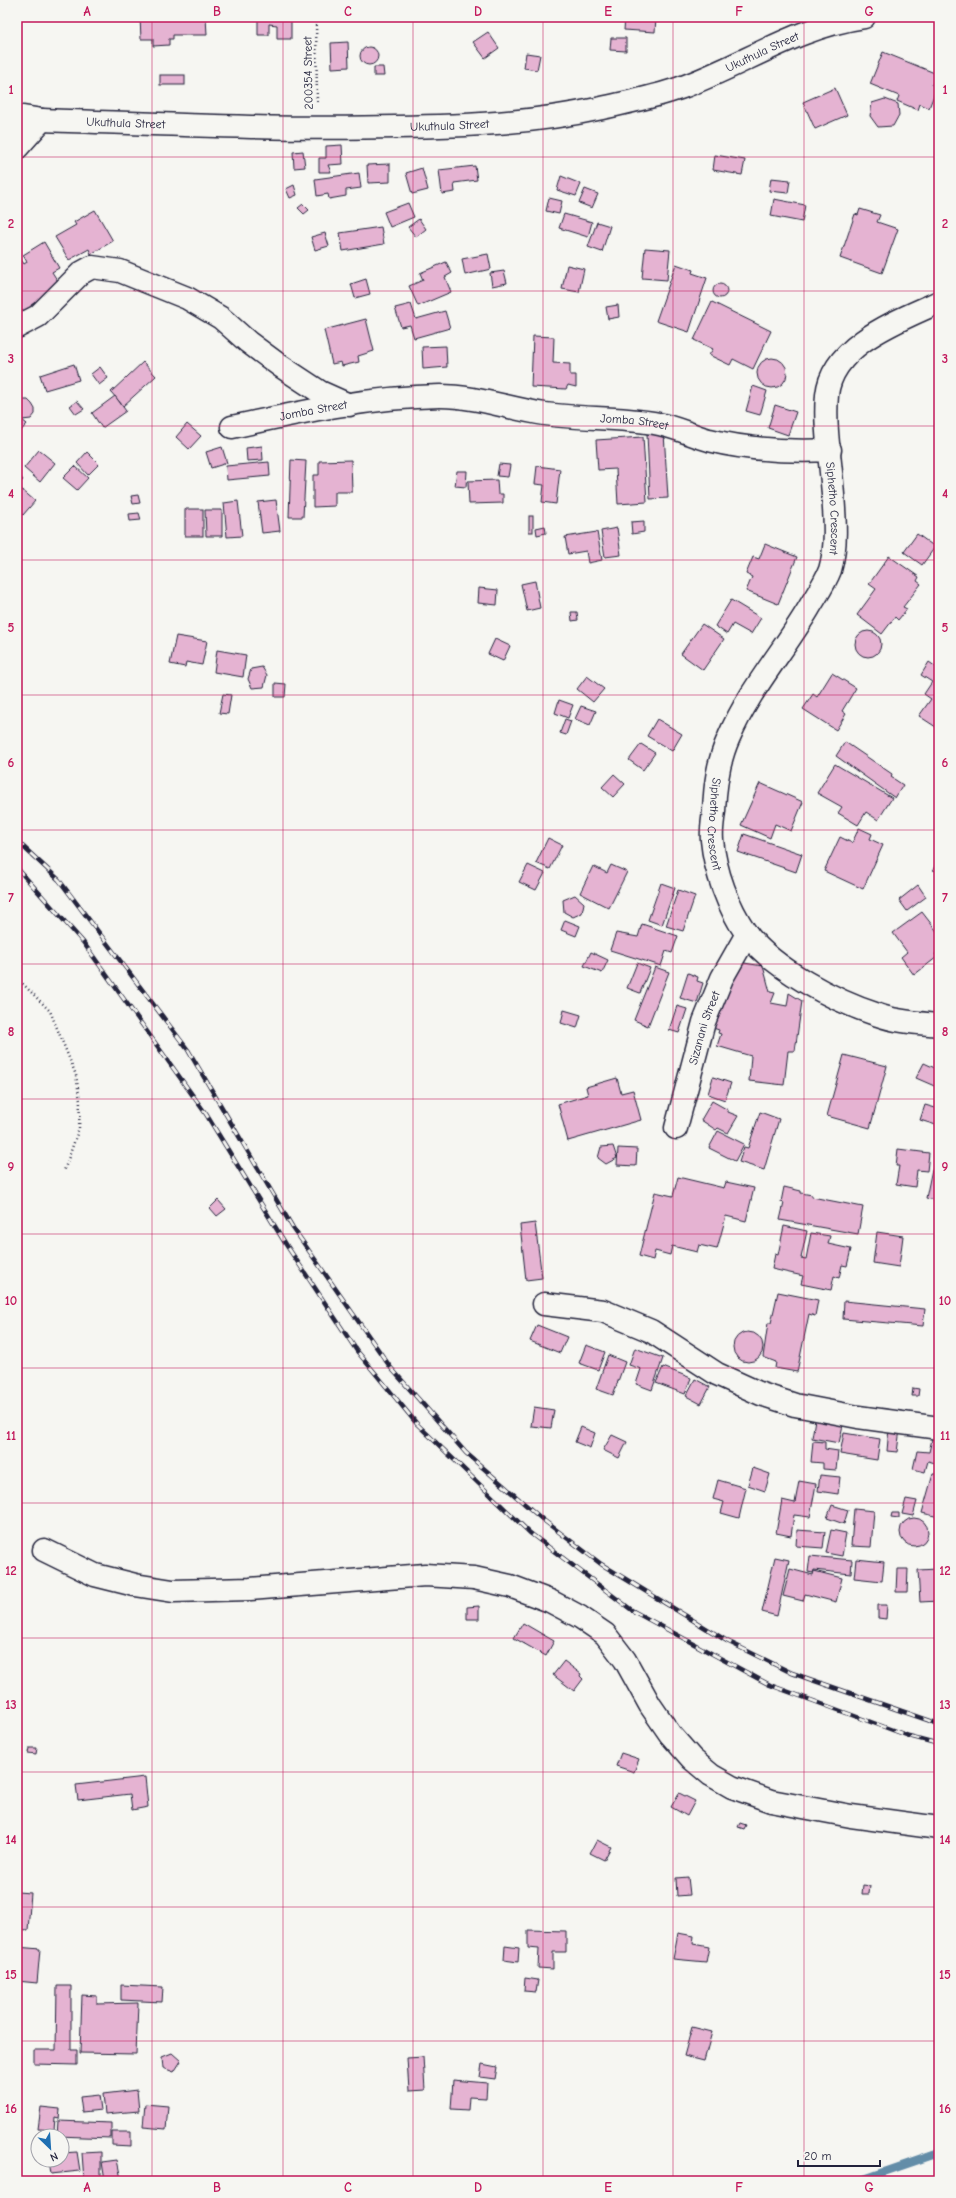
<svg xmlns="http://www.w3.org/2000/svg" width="956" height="2198" font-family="'Comic Neue',sans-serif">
  <rect width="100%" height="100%" fill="#f6f6f2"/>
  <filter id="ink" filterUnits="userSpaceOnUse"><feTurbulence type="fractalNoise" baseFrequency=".025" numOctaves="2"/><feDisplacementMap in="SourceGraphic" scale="8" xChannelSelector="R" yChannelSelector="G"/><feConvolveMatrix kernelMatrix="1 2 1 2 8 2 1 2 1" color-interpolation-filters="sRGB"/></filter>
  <g filter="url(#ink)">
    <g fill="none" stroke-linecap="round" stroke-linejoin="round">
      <path stroke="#648da8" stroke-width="8" d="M858,2181L939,2153"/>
    </g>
    <g fill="#e5b3d2" stroke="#22223b">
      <path d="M140,17H206L207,35H173V39H169V45L153,46V39H141Z"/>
      <path d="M258,17H291V39H277V25L269,24V35H258Z"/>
      <path d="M625,17H656L655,32L624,30Z"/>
      <path d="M488,32L499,48L485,58L473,42Z"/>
      <path d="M611,38H626V51L610,50Z"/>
      <path d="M348,42L349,67L332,68L331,43Z"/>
      <circle cx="369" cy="56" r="9"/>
      <path d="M883,52L937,74L932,85L937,87L929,108L920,104L918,110L897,101L899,96L870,84Z"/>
      <path d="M526,53L540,55L537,70L524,68Z"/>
      <path d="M374,67H383L384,76H374Z"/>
      <rect x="160" y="75" width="25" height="10"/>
      <path d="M835,88L847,115L815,129L803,102Z"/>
      <path d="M885,99L898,104L899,115L893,126L878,127L870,116L872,103Z"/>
      <path d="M342,145L343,164L328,165L331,172H319V158H326V146Z"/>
      <path d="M303,151L305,167L294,168L293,152Z"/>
      <path d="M715,155L745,160L742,175L713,170Z"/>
      <path d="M390,164V182L368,183L367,165Z"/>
      <path d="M475,166L477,180L454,183L455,192L442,194L439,170Z"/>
      <path d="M422,168L428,190L412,194L406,173Z"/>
      <path d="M359,173L361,188L346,190V196L329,199L328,194L317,196L315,179Z"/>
      <path d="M561,176L581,184L576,196L557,190Z"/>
      <path d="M771,178L790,180L788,193L769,191Z"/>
      <path d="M294,185L297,195L290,198L286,189Z"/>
      <path d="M585,189L598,194L592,208L579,203Z"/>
      <path d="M549,198L562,201L559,214L546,211Z"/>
      <path d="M774,199L805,205L802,222L771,216Z"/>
      <path d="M408,203L414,217L390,227L384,212Z"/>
      <path d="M303,204L309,210L304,214L298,208Z"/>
      <path d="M860,209L880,215L877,222L898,229L882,273L840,258L855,214L858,215Z"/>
      <path d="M95,210L113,241L91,254L89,249L69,260L55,237L76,225L74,222Z"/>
      <path d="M564,214L592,222L588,237L559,228Z"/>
      <path d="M419,219L426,229L416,237L408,227Z"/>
      <path d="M597,222L610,226L602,252L588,247Z"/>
      <path d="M381,227L384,244L343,251L340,233Z"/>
      <path d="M325,233L329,246L315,250L311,237Z"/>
      <path d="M44,242L59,268L52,272L61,286L31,305L33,309L17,319V259L20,258L24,264L27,262L23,255Z"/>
      <path d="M645,248L670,250L667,280L642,278Z"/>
      <path d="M488,254L491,269L465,275L462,259Z"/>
      <path d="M446,262L452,273L445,277L451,292L418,306L409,286L423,280L420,273Z"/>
      <path d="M676,264L693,270L692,273L707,278L689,332L656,321Z"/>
      <path d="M567,265L584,269L579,292L562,289Z"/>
      <path d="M504,271L507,283L492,286L490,273Z"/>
      <path d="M366,279L370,294L355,298L351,284Z"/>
      <circle cx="720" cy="291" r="7"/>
      <path d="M712,302L771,331L753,369L733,359L730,365L709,355L713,349L694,340Z"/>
      <path d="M411,304L416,319L445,311L450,328L414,338L410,325L401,327L395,308Z"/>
      <path d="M618,305L619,317L608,319L606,307Z"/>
      <path d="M366,319L374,351L358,356L359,362L342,366L341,362L332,364L324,330Z"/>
      <path d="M533,336L554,337L553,363L570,364V375H576V387L568,385L566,389L531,387Z"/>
      <path d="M446,346L447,367L423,369L422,347Z"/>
      <circle cx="772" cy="373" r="15"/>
      <path d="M143,362L156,376L123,406L111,392Z"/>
      <path d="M74,364L79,380L45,390L40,375Z"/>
      <path d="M100,367L108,378L99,385L91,374Z"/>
      <path d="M753,386L767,391L760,415L746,411Z"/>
      <path d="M115,396L126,411L102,428L92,413Z"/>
      <path d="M21,400H28L32,404L35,409V414L31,419L22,420L27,424L17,435V403Z"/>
      <path d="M77,401L84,409L76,414L70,406Z"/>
      <path d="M775,405L796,412L788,435L768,428Z"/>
      <path d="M187,424L201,436L189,449L176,437Z"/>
      <path d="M664,433L668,498L650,499L647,434Z"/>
      <path d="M643,437L647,502L618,504L616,469L598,470L596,440Z"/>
      <path d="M262,446L263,460L247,461L246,448Z"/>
      <path d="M222,447L227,463L211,468L206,452Z"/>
      <path d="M39,450L55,463L40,482L24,468Z"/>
      <path d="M87,452L99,464L88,475L77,463Z"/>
      <path d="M291,460L306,461L303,517H289Z"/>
      <path d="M351,460L352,492H335V506L313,507V475H319V461Z"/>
      <path d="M269,462L270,476L227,480L226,466Z"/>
      <path d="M499,464L510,465L508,477L497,476Z"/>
      <path d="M75,466L88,478L77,490L63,478Z"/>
      <path d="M537,466L560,469L556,504L542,502L544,485L535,484Z"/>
      <path d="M457,471H467L466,487L455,486Z"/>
      <path d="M17,473L23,480L17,485Z"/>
      <path d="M497,480L498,494H503V503L469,504L468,481Z"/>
      <path d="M21,489L35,501L23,515L17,510V493Z"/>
      <path d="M138,495L140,503L133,504L131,496Z"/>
      <path d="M276,500L280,531L262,533L258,502Z"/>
      <path d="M238,501L242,536L227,537L224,503Z"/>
      <rect x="185" y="509" width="18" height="27"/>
      <path d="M205,510H222V536H206Z"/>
      <path d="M139,513L141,520L130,521L129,514Z"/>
      <rect x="529" y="516" width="4" height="16"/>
      <path d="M644,521V532L632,534L631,522Z"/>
      <path d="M545,526L546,533L537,535L536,528Z"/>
      <path d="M617,528L621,555L605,557L601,531Z"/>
      <path d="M597,532L602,560L588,563L586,551L568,554L565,537Z"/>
      <path d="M917,534L935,547L922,565L904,552Z"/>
      <path d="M765,544L797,557L778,604L746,591L752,577L746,574L753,557L759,559Z"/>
      <path d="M889,556L919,577L917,581L921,584L903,607L907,609L898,620L895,617L882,634L857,615L876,589L869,584Z"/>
      <path d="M535,581L540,608L527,611L521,584Z"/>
      <path d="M479,588L498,590L497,605L478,603Z"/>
      <path d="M731,600L761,618L751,634L733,624L727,634L715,626Z"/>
      <path d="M571,612H577L578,620L572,621Z"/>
      <path d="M702,624L724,639L703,670L681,654Z"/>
      <circle cx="868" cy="644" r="13"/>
      <path d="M176,636L207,641L202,665L186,662L185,667L170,664Z"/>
      <path d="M495,639L510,646L503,661L488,654Z"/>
      <path d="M217,650L246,655L243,677L214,672Z"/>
      <path d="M929,662L939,669V729L919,716L931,699L924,694L932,682L921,675Z"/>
      <path d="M262,667L267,675L264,687L252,688L248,679L251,669Z"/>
      <path d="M832,673L856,688L842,711L846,714L836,730L803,709L813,694L817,697Z"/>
      <path d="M587,676L604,689L593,702L577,689Z"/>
      <path d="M275,683L286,684L285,697H275Z"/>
      <path d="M223,694L231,695L228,714L219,713Z"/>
      <path d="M559,700L573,705L568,718L555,713Z"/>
      <path d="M581,706L596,711L590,725L575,719Z"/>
      <path d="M565,719L571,721L566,735L560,733Z"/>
      <path d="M657,719L682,734L672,751L647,736Z"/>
      <path d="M845,742L892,774L891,777L903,785L895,798L836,756Z"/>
      <path d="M641,744L655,753L643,770L629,760Z"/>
      <path d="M835,764L892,798L878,820L866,812L858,825L838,813L842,807L817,793Z"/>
      <path d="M614,774L625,784L613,797L602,787Z"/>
      <path d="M760,783L803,802L791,831L775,824L770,838L741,825Z"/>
      <path d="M859,828L872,834L870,839L883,845L863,889L824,871L840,837L852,843Z"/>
      <path d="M744,834L802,854L796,872L738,852Z"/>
      <path d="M548,838L562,845L550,869L536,863Z"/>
      <path d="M939,858V872L933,870Z"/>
      <path d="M528,865L545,873L536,890L519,882Z"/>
      <path d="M611,865L627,872L609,908L580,893L593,866L607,873Z"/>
      <path d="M661,883L675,888L662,925L648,920Z"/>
      <path d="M918,885L926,897L907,911L899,900Z"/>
      <path d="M678,890L695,896L683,931L666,926Z"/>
      <path d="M575,895L584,903L582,913L573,917L564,912L563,900Z"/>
      <path d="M922,912L939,934V952L935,954L937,957L914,975L901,957L907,952L893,933Z"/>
      <path d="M565,920L580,926L576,936L561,930Z"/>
      <path d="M642,924L678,936L672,953L666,951L661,966L610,950L616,933L638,937Z"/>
      <path d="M591,952L608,960L602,973L584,966Z"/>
      <path d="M637,963L650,968L640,993L627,988Z"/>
      <path d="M744,963L763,966L770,992L775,993L771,1003L787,1006L789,993L802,1001L795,1051H788L784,1085L749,1081L751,1056L717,1046L721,1034L718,1033L719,1030L713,1028L728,975Z"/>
      <path d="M655,967L669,972L648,1026L634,1020Z"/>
      <path d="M688,973L698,977L697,981L703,983L697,1003L680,998Z"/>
      <path d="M677,1006L687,1009L679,1033L669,1030Z"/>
      <path d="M564,1010L581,1015L577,1028L561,1023Z"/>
      <path d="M844,1055L887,1066L870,1128L827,1116Z"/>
      <path d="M924,1063L937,1069L939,1065V1088L916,1078Z"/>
      <path d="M713,1077L731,1083L725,1100L708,1094Z"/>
      <path d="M617,1078L621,1093L633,1090L641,1120L568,1141L558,1104L588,1095L586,1087Z"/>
      <path d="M712,1101L728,1110V1112L738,1116L728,1133L718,1128L716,1130L701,1120Z"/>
      <path d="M925,1105L939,1109L936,1125L920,1120Z"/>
      <path d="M760,1112L779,1119L764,1170L739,1162L744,1147L748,1148Z"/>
      <path d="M718,1131L744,1144L735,1161L709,1148Z"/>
      <path d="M613,1146L617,1158L606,1164L598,1158L601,1147Z"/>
      <path d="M618,1148L637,1149L636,1166L617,1165Z"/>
      <path d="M898,1149L929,1153L927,1171L917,1170L915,1187L896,1184L899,1166H896Z"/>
      <path d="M939,1168V1201L926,1198L932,1169L939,1170Z"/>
      <path d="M678,1177L724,1188L726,1182L754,1188L746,1221L726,1216L717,1249L699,1245L697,1252L672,1246L670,1255L655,1251L653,1260L639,1256L655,1192L673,1196Z"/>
      <path d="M784,1187L801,1191V1193L812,1195V1197L863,1207L858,1234L780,1220L784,1203L781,1202Z"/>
      <path d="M218,1200L226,1209L217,1216L210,1208Z"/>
      <path d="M535,1223L542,1278L526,1280L520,1225Z"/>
      <path d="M784,1226L807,1231L801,1258L806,1259L811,1233L830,1236L828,1244L851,1249L847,1266L842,1265L839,1278L834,1276L831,1290L801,1284L803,1276L772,1269L775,1254L778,1255Z"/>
      <path d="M877,1232L903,1236L899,1267L873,1263Z"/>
      <path d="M778,1292L818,1300L815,1316L809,1314L797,1372L775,1368L776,1362L763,1357L768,1323H771Z"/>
      <path d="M844,1301L925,1309L923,1326L843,1319Z"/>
      <path d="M537,1325L567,1337L560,1353L530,1341Z"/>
      <circle cx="748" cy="1347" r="15"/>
      <path d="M586,1345L605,1352L598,1370L579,1363Z"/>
      <path d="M635,1348L663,1358L652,1390L636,1384L641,1369L629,1365Z"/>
      <path d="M608,1355L625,1362L613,1395L596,1389Z"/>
      <path d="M663,1367L691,1378L685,1394L656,1383Z"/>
      <path d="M695,1379L710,1387L701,1404L686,1396Z"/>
      <path d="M913,1388L919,1389L918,1396H912Z"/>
      <path d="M534,1407L554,1410L551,1428L531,1426Z"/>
      <path d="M815,1419L843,1425L839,1443L812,1438Z"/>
      <path d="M581,1427L595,1433L590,1448L575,1442Z"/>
      <path d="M889,1428L900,1429L897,1452L887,1451Z"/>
      <path d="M844,1433L880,1439L877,1460L840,1454Z"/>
      <path d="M612,1435L627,1442L619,1458L603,1450Z"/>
      <path d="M932,1439L939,1441V1464L928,1461L925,1472L913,1469L917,1451L929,1452Z"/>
      <path d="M813,1441L825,1442V1449L838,1451L836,1470L823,1469V1463L811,1462Z"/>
      <path d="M753,1468L770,1474L765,1491L748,1485Z"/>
      <path d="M937,1470L939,1471V1517L922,1513L933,1474H936Z"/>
      <path d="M820,1475L840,1477L838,1494L818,1491Z"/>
      <path d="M718,1480L746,1488L739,1518L721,1513L724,1502L713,1499Z"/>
      <path d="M799,1481L816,1484L810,1517L794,1515L791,1536L776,1533L782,1500L795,1503Z"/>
      <path d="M906,1499L917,1501L913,1516L902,1514Z"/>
      <path d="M832,1505L848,1510L844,1524L827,1518Z"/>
      <path d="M854,1509L874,1511L871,1547L851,1546Z"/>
      <path d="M892,1513H899V1518L891,1517Z"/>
      <circle cx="914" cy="1532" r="14"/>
      <path d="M797,1530L825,1532L823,1548L796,1546Z"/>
      <path d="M831,1530L846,1533L842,1556L826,1553Z"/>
      <path d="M810,1556L852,1560L851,1574L814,1570L813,1573L808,1572Z"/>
      <path d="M775,1557L789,1560L777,1616L762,1612Z"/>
      <path d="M856,1559L884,1562L882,1581L854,1578Z"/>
      <path d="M790,1569L813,1575L814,1571L842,1578L836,1602L805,1594L803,1601L783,1596Z"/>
      <path d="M897,1569H908L907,1592H896Z"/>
      <path d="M938,1569L939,1601L920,1602L918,1570Z"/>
      <path d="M878,1605H887L886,1619L878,1618Z"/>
      <path d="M479,1606V1619H467V1607Z"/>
      <path d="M523,1623L554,1641L546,1656L514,1638Z"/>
      <path d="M564,1661L581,1674L580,1676L583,1679L574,1691L553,1675Z"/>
      <path d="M29,1748H37L36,1754L28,1753Z"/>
      <path d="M621,1753L639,1759L634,1772L616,1766Z"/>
      <path d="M145,1777L148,1807L132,1810L130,1794L78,1800L76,1785Z"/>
      <path d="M679,1793L695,1801L687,1816L671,1807Z"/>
      <path d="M740,1823L746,1825L744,1829L738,1827Z"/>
      <path d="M597,1840L611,1847L604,1860L590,1853Z"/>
      <path d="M688,1877L690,1895L677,1896L676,1878Z"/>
      <path d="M863,1885L870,1886L869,1894H862Z"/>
      <path d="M17,1892L31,1893L28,1930L17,1929Z"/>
      <path d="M528,1930L566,1931V1952H553V1969L538,1968L539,1949L528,1948Z"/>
      <path d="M678,1933L694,1936L693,1944L709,1947L706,1962L673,1959Z"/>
      <path d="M505,1946L519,1948L518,1962L504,1960Z"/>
      <path d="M17,1947L40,1949L37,1983L17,1981Z"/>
      <path d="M525,1978L538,1980L536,1992L524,1991Z"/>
      <path d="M121,1985L163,1987L162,2002L121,2000Z"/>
      <path d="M57,1986H71V2050H77V2065L34,2064V2050H56Z"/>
      <path d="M82,1995L97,1996V2004L138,2003L136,2054L80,2053Z"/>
      <path d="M692,2027L712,2032L704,2061L684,2056Z"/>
      <path d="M172,2053L181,2061L174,2072L163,2068L162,2057Z"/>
      <path d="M423,2057L425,2090L409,2091L407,2058Z"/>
      <path d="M482,2064L497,2067L495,2079L480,2077Z"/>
      <path d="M453,2080L487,2083L486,2098L469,2097L468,2110L451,2109Z"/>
      <path d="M137,2090L139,2111L105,2114L103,2094Z"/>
      <path d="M99,2095L101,2110L82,2112L80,2097Z"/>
      <path d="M145,2104L168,2106L166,2129L143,2127Z"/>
      <path d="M41,2107L60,2109L59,2119L55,2118L54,2130L38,2129Z"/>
      <path d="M58,2121L111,2123V2138L57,2136Z"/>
      <path d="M112,2132H131V2146L112,2145Z"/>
      <path d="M77,2152L80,2171L51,2174L49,2160H62V2153Z"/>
      <path d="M101,2152V2181H84L82,2153Z"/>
      <path d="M117,2160L121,2179L105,2181L102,2162Z"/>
    </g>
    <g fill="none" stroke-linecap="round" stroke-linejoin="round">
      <g stroke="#22223b" stroke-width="25">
        <g id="minor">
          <path id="s1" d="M17,116L42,120C160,124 278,130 396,127C466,126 534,123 602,108C628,102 655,97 680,88C742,66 798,26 864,17"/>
          <path d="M17,148L42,120"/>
          <path id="s2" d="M939,302C900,320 832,344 827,395C824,428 831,462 833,495C835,520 837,546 830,570C825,583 816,596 809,608C783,652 749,690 729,737C718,761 715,785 714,811C713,820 711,830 712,840C715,871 728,907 746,933C773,969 835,1001 878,1015C897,1022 919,1023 939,1025"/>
          <path d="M17,327L38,316L81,273L92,267L120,271L187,298L221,318L248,342L279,365L320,392L349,405"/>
          <path id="s3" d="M232,427C300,412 370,397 440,396C476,396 510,409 545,414C581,419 618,417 654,423C673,426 691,435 709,440C749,450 790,452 830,450"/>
          <path id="s4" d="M676,1128L704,1022L722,978L747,934"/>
          <path d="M544,1304L603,1311L651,1331L717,1374L761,1394L795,1405L858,1417L939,1428"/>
          <path d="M44,1550L95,1575L135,1585L173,1591L250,1589L425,1575L474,1578L510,1586L550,1601L580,1617L605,1634L625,1660L650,1705L670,1734L692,1759L711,1775L732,1787L771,1801L851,1816L939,1828"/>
        </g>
      </g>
      <g stroke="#22223b" stroke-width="2.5" stroke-dasharray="1 3" stroke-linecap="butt">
        <path d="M316,17L317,103"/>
        <path d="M17,978L50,1011L76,1075L80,1101L79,1128L64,1171"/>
      </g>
      <use href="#minor" stroke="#f6f6f2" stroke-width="22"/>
      <g stroke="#22223b" stroke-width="4.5">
        <g id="rail">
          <path d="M17,841L59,880L188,1050L293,1228L391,1368L466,1453L542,1519L601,1564L727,1641L792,1673L939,1724"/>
          <path d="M17,868L83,942L206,1114L287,1246L357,1351L417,1424L530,1533L633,1611L770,1685L909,1736L939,1744"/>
        </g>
      </g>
      <use href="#rail" stroke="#f6f6f2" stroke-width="3" stroke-dasharray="9" stroke-linecap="butt"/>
    </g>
  </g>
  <path fill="none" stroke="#c2185b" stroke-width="1" stroke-opacity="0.55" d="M152,17V2181M283,17V2181M413,17V2181M543,17V2181M673,17V2181M804,17V2181M17,157H939M17,291H939M17,426H939M17,560H939M17,695H939M17,830H939M17,964H939M17,1099H939M17,1234H939M17,1368H939M17,1503H939M17,1638H939M17,1772H939M17,1907H939M17,2041H939"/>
  <g text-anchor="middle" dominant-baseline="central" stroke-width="4" stroke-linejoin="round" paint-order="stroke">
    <g font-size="12" fill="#22223b" stroke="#f6f6f2">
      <text stroke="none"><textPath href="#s1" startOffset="757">Ukuthula Street</textPath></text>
      <text transform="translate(308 73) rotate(-91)">200354 Street</text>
      <text stroke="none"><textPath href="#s1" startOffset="109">Ukuthula Street</textPath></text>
      <text stroke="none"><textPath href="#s1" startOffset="433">Ukuthula Street</textPath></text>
      <text stroke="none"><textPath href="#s3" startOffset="83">Jomba Street</textPath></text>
      <text stroke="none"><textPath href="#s3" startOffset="407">Jomba Street</textPath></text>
      <text stroke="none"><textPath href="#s2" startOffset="266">Siphetho Crescent</textPath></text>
      <text stroke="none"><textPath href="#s2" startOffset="613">Siphetho Crescent</textPath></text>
      <text stroke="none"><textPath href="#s4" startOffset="104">Sizanani Street</textPath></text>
    </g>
  </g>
  <rect width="956" height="2198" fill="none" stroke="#f6f6f2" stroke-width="44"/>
  <g transform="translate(50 2148) rotate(155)"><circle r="19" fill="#f6f6f2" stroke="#a1a1a9"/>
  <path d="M0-3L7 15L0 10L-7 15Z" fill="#1f6fb2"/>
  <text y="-6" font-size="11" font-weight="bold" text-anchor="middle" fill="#22223b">N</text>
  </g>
  <path d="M798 2160v6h82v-6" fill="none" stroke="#22223b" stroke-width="2"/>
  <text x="804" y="2160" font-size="12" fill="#22223b" stroke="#f6f6f2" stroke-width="3" paint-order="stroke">20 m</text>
  <rect x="22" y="22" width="912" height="2154" fill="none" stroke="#c2185b" stroke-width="1.5"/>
  <g font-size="13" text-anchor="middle" font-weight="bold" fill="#c2185b">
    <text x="87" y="16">A</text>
    <text x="217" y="16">B</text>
    <text x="348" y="16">C</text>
    <text x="478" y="16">D</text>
    <text x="608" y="16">E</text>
    <text x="739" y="16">F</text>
    <text x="869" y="16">G</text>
    <text x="11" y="94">1</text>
    <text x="945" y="94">1</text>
    <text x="11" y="228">2</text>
    <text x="945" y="228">2</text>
    <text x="11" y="363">3</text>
    <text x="945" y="363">3</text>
    <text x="11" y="498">4</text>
    <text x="945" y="498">4</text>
    <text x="11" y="632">5</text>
    <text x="945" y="632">5</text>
    <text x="11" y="767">6</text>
    <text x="945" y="767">6</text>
    <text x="11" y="902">7</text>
    <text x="945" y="902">7</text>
    <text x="11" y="1036">8</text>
    <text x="945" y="1036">8</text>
    <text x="11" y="1171">9</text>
    <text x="945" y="1171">9</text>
    <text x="11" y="1305">10</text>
    <text x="945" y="1305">10</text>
    <text x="11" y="1440">11</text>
    <text x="945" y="1440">11</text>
    <text x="11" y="1575">12</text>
    <text x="945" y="1575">12</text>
    <text x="11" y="1709">13</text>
    <text x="945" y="1709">13</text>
    <text x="11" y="1844">14</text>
    <text x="945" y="1844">14</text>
    <text x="11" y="1979">15</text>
    <text x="945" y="1979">15</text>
    <text x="11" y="2113">16</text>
    <text x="945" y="2113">16</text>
    <text x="87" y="2192">A</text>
    <text x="217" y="2192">B</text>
    <text x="348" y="2192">C</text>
    <text x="478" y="2192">D</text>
    <text x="608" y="2192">E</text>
    <text x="739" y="2192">F</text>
    <text x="869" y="2192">G</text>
  </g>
</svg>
